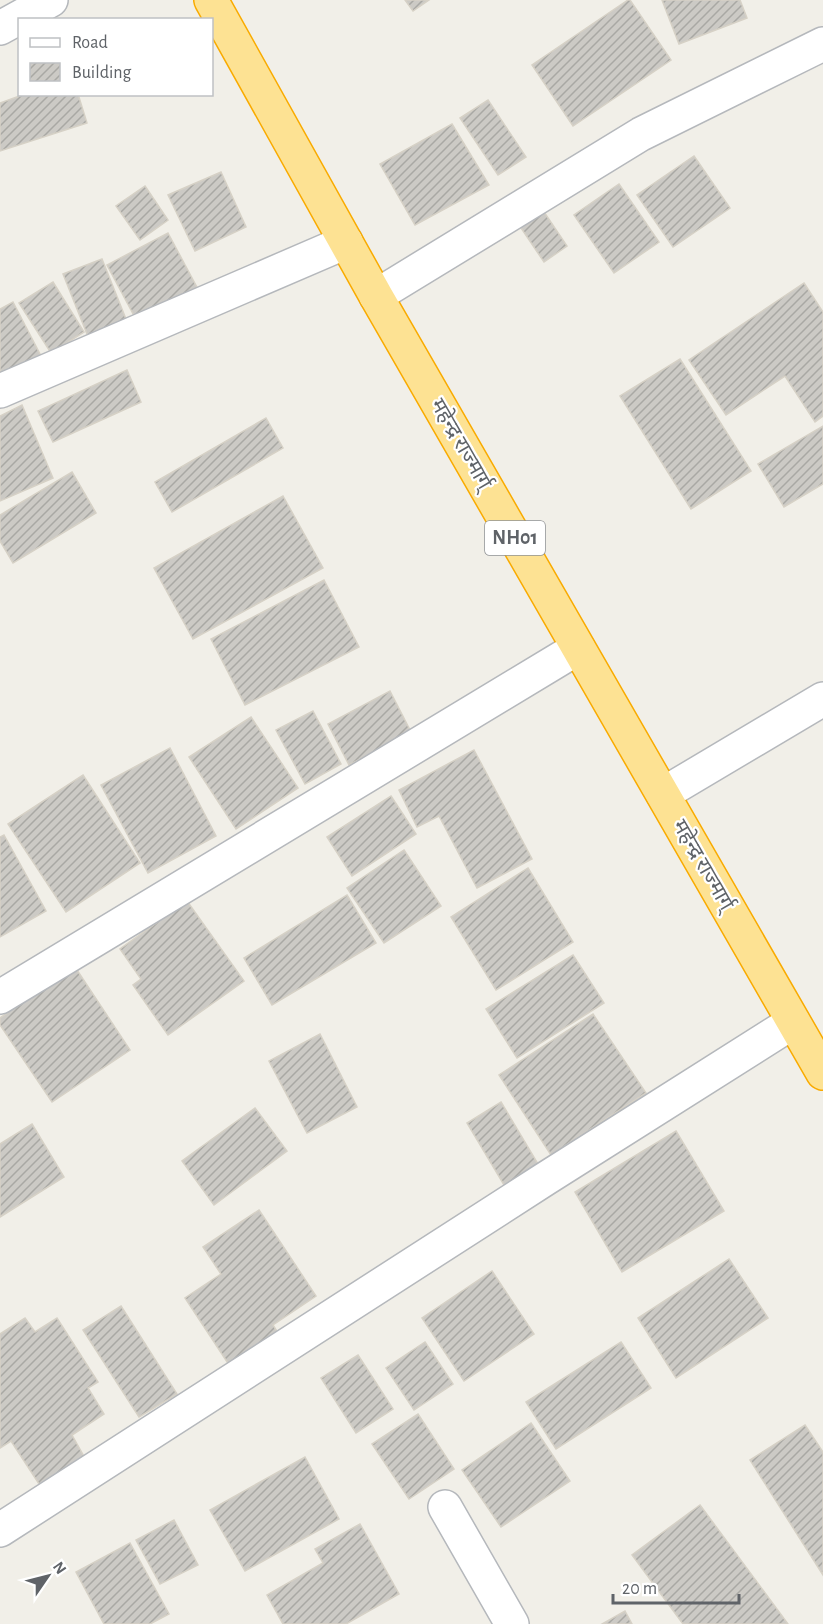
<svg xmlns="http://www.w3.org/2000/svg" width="823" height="1624" font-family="'Alegreya Sans','Noto Sans Devanagari',sans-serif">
  <defs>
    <pattern id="building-hatch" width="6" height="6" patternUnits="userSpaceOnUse" patternTransform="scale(1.5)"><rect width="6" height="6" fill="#cccac5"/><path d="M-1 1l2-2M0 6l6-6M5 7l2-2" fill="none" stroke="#a9a8a4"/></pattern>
  </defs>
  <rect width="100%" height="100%" fill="#f1efe8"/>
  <g fill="url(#building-hatch)" stroke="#d6d1c6" stroke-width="1.5">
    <path d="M405,0H429L413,11Z"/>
    <path d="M628,0H630L671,60L573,126L532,65Z"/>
    <path d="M662,0H740L747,18L679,44Z"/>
    <path d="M25,94H78L87,123L0,151V103Z"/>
    <path d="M488,100L526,157L498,175L460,118Z"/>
    <path d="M452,124L489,185L415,225L380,164Z"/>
    <path d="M694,156L730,208L673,247L637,195Z"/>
    <path d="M221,172L246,227L195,251L168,195Z"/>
    <path d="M619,184L659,242L614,273L574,215Z"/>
    <path d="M145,186L168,220L140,240L116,206Z"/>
    <path d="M542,209L567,246L544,262L519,225Z"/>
    <path d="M168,233L200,293L139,325L107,265Z"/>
    <path d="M102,259L128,324L89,339L63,274Z"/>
    <path d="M53,282L84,332L51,353L19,303Z"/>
    <path d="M804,283L823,312V416L815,422L785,376L726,415L689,360Z"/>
    <path d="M13,302L41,356L0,377V309Z"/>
    <path d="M680,359L751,471L691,509L620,396Z"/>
    <path d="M127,370L141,402L53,442L38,411Z"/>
    <path d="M22,405L53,478L0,501V416Z"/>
    <path d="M266,418L283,448L172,512L155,482Z"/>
    <path d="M823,426V484L784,507L758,464Z"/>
    <path d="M72,472L96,513L13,563L0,541V515Z"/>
    <path d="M283,496L323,568L193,639L154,568Z"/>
    <path d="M324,580L359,647L245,705L211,639Z"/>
    <path d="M390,691L411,732L349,765L328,724Z"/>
    <path d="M313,711L341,764L305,784L276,730Z"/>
    <path d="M251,717L298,788L236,829L189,757Z"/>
    <path d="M170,748L216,836L148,873L101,785Z"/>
    <path d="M474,750L532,859L477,888L439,816L417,827L399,790Z"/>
    <path d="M83,775L140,863L66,912L8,824Z"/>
    <path d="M391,796L416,834L352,876L327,837Z"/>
    <path d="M4,835L46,911L0,937V837Z"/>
    <path d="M404,850L441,906L384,943L347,888Z"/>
    <path d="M528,868L573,942L496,990L451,917Z"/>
    <path d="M347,895L376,943L272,1005L244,958Z"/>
    <path d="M187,901L244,981L168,1035L133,985L141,979L120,949Z"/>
    <path d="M573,955L604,1003L517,1058L486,1009Z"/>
    <path d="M75,967L130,1050L52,1102L0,1025V1018Z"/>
    <path d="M593,1014L646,1093L551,1155L499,1075Z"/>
    <path d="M320,1034L357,1107L307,1133L269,1061Z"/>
    <path d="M501,1102L541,1169L507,1190L467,1123Z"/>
    <path d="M255,1108L287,1151L214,1205L182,1161Z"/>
    <path d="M32,1124L64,1177L0,1217V1144Z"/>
    <path d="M676,1131L724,1211L622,1272L575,1192Z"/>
    <path d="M259,1210L316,1296L273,1325L283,1341L235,1374L185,1298L221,1274L203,1247Z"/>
    <path d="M729,1259L768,1318L676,1378L638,1318Z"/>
    <path d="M492,1271L534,1334L464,1381L422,1318Z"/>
    <path d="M121,1306L177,1394L139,1417L83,1330Z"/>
    <path d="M25,1318L35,1332L57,1318L98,1382L88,1388L104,1414L72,1435L86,1460L41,1487L11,1441L0,1448V1334Z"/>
    <path d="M425,1342L453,1384L414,1410L386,1368Z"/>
    <path d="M621,1342L651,1388L556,1449L526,1402Z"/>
    <path d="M358,1355L393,1409L356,1433L321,1378Z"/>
    <path d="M418,1414L454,1469L409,1499L372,1444Z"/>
    <path d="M531,1423L570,1481L501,1527L462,1470Z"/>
    <path d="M805,1425L823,1452V1575L750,1460Z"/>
    <path d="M305,1457L339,1519L245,1571L210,1510Z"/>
    <path d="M700,1505L788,1624H683L632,1555Z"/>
    <path d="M174,1520L198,1565L160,1584L136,1540Z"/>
    <path d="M360,1524L399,1594L346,1624H283L267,1595L323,1563L315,1549Z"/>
    <path d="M130,1543L169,1614L150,1624H104L76,1572Z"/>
    <path d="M625,1611L632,1624H602Z"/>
  </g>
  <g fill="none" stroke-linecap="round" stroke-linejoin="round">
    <g stroke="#b5b8bc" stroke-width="36">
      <g id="street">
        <path d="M0,28L51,0"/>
        <path d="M376,296L641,134L823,44"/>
        <path d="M0,391L346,242"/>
        <path d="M663,794L823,699"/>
        <path d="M0,997L578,648"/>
        <path d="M445,1507L512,1624"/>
        <path d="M0,1530L545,1179L793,1022"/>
      </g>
    </g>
    <g stroke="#f9ab00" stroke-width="36">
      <path id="highway" d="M211,0L376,296L823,1073"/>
    </g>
    <use href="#street" stroke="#fff" stroke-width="33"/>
    <use href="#highway" stroke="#fde293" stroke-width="33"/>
  </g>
  <g text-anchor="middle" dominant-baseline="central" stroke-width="4.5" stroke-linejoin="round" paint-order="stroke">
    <rect fill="#fff" stroke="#8f9295" stroke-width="1.5" x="485" y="521" width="60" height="34" rx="4.5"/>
    <g font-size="20" font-weight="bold" fill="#5f6368">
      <text x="515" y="538">NH01</text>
    </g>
    <g font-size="21" fill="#5f6368" stroke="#fff">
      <text transform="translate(461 444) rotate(60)">महेन्द्र राज्मार्ग्</text>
      <text transform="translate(703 865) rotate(60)">महेन्द्र राज्मार्ग्</text>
    </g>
  </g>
  <rect x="18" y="18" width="195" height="78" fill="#ffffff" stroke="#bfc1c3" stroke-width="1.5"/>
  <rect x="30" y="38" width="30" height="9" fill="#ffffff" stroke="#bfc1c3" stroke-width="1.5"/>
  <text x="72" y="48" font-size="18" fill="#5f6368">Road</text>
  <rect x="30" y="63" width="30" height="18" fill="url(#building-hatch)" stroke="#bfc1c3" stroke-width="1.5"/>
  <text x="72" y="78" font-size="18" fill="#5f6368">Building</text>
  <g transform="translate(48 1576) rotate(55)" stroke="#ffffff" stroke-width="4.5" paint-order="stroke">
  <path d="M0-4.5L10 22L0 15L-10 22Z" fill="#5f6368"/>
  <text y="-9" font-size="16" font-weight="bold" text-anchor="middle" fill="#5f6368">N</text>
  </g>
  <path d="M613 1594v9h126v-9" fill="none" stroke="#5f6368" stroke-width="3"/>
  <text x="622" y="1594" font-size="18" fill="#5f6368" stroke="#ffffff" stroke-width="4.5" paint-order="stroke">20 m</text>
</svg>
